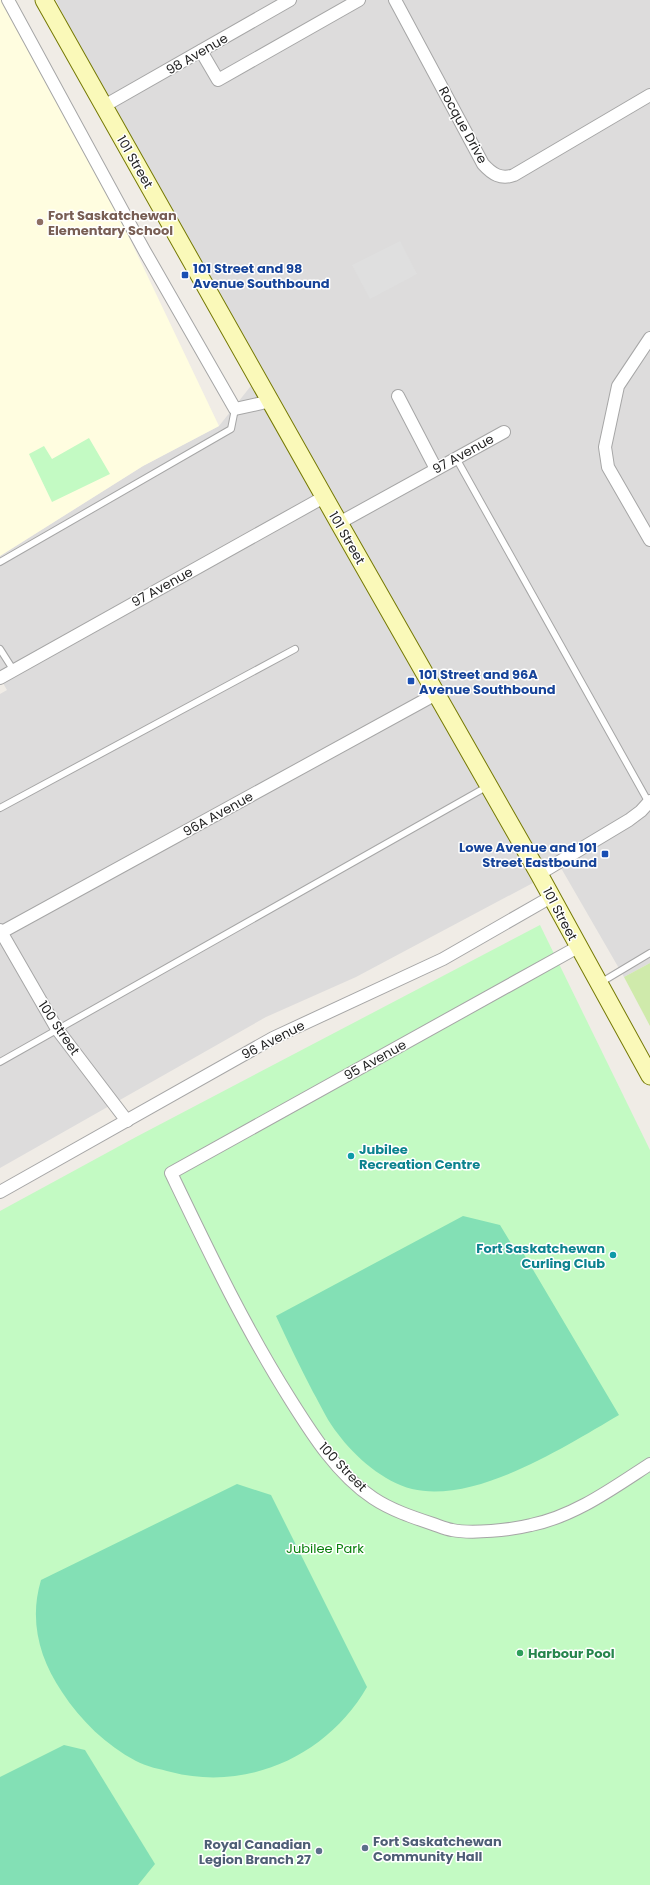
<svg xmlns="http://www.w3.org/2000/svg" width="650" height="1885" font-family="Poppins,sans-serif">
  <rect width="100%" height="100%" fill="#f0ece6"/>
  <path fill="#dddcdc" d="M56,0H650V963L624,977L561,868L356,977L266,1017L0,1168V694L7,690L0,678V556L143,466L219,426L254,382L116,124Z"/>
  <path fill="#fffde0" d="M0,0H16L219,426L143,466L0,556Z"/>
  <path fill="#cfeaab" d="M650,963V1026L624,977Z"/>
  <g fill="#c3fac3">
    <path d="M89,438L110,474L52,502L29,454L44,446L52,459Z"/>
    <path d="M540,925L650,1150V1885H0V1211L136,1137Z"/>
  </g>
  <g fill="#83e0b5">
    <path d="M463,1216L500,1225L514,1248L519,1246L619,1415C566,1446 476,1504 412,1489C384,1482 355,1457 338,1434C328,1422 321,1406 313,1392C300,1367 288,1342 276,1316Z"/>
    <path d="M237,1484L271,1495L367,1687C328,1755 248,1792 171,1772C160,1769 147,1767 136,1761C106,1745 81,1721 62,1692C39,1658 29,1620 41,1580Z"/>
    <path d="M64,1745L85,1750L155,1864L138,1885H0V1777Z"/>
  </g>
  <path fill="#dfdfdf" d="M400,241L417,274L370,299L352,265Z"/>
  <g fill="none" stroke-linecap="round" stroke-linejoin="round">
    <g stroke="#a6a6a6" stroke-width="8">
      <g id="lane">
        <path d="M456,458L649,803"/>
        <path d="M0,562L231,429L235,409"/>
        <path d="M0,649L14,671"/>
        <path d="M0,808L295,649"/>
        <path d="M600,983L650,953"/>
        <path d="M0,1062L488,786"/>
      </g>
    </g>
    <g stroke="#a6a6a6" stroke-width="14">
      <g id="street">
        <path d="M8,0L144,250L235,409L271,401"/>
        <path d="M395,0L483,164C492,174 501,180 514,175L650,95"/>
        <path d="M201,51L218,80L359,0"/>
        <path d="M104,106L290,0"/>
        <path d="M650,338L618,386L605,447L608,467L650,540"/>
        <path d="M398,396L436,469"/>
        <path d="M339,523L504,432"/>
        <path d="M0,678L324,497"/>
        <path d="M539,874L629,820L641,811L650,801"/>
        <path d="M0,930L57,1029L127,1121"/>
        <path d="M0,933L436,694"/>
        <path d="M578,947L171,1173C208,1250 244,1326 290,1399C312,1434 337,1474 373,1498C391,1510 412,1517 433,1524C439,1526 446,1529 452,1530C472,1534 511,1530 531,1525C575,1516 613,1488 650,1464"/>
        <path d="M0,1192L273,1038L443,959L551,897"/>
      </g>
    </g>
    <g stroke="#757904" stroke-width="19">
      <path id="secondary" d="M44,0L339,523L539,874L650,1076"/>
    </g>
    <use href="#lane" stroke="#fff" stroke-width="6"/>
    <use href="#street" stroke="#fff" stroke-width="12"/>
    <use href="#secondary" stroke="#faf9b9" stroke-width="17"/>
  </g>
  <circle fill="#8d6e63" stroke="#fff" stroke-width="1.5" cx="40" cy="222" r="4"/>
  <g fill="#1a4fb4" stroke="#fff" stroke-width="1.5">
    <rect x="181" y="271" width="8" height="8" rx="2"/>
    <rect x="407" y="677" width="8" height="8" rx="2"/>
    <rect x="601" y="850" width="8" height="8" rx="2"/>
  </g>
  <g fill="#0f9aa8" stroke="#fff" stroke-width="1.5">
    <circle cx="351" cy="1156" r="4"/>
    <circle cx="613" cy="1255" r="4"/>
  </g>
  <circle fill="#2e9e5b" stroke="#fff" stroke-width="1.5" cx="520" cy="1653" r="4"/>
  <g fill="#5c6f8a" stroke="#fff" stroke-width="1.5">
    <circle cx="365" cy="1848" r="4"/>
    <circle cx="319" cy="1851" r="4"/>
  </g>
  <g text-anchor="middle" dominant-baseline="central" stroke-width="3" stroke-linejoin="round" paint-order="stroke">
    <g font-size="13" fill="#1f1f1f" stroke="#fff">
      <text transform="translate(197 54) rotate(-30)">98 Avenue</text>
      <text transform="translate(463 125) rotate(61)">Rocque Drive</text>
      <text transform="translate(135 162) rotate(60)">101 Street</text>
      <text transform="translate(463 454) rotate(-29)">97 Avenue</text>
      <text transform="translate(347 538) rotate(60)">101 Street</text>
      <text transform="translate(162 587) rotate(-29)">97 Avenue</text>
      <text transform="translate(218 814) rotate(-29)">96A Avenue</text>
      <text transform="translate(560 914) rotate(62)">101 Street</text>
      <text transform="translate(59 1028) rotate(56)">100 Street</text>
      <text transform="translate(273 1040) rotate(-27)">96 Avenue</text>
      <text transform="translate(375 1060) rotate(-29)">95 Avenue</text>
      <text transform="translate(343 1467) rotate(46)">100 Street</text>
    </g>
    <g font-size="13" font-weight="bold" fill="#785e54" stroke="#fff" text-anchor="start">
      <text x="48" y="215">Fort Saskatchewan<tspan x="48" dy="15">Elementary School</tspan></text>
    </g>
    <g font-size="13" font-weight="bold" fill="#164399" stroke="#fff" text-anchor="start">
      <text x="193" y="268">101 Street and 98<tspan x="193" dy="15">Avenue Southbound</tspan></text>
      <text x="419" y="674">101 Street and 96A<tspan x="419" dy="15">Avenue Southbound</tspan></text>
      <text x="597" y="847" text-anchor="end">Lowe Avenue and 101<tspan x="597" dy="15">Street Eastbound</tspan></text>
    </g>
    <g font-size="13" font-weight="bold" fill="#0d838f" stroke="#fff" text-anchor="start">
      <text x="359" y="1149">Jubilee<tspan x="359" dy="15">Recreation Centre</tspan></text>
      <text x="605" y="1248" text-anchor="end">Fort Saskatchewan<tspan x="605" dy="15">Curling Club</tspan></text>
    </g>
    <g font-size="13" fill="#0a800c" stroke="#fff">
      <text x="325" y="1548">Jubilee Park</text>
    </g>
    <g font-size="13" font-weight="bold" fill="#27864d" stroke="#fff" text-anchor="start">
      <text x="528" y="1653">Harbour Pool</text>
    </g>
    <g font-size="13" font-weight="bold" fill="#4e5e75" stroke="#fff" text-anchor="start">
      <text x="373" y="1841">Fort Saskatchewan<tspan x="373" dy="15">Community Hall</tspan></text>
      <text x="311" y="1844" text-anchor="end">Royal Canadian<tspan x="311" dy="15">Legion Branch 27</tspan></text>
    </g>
  </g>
</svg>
